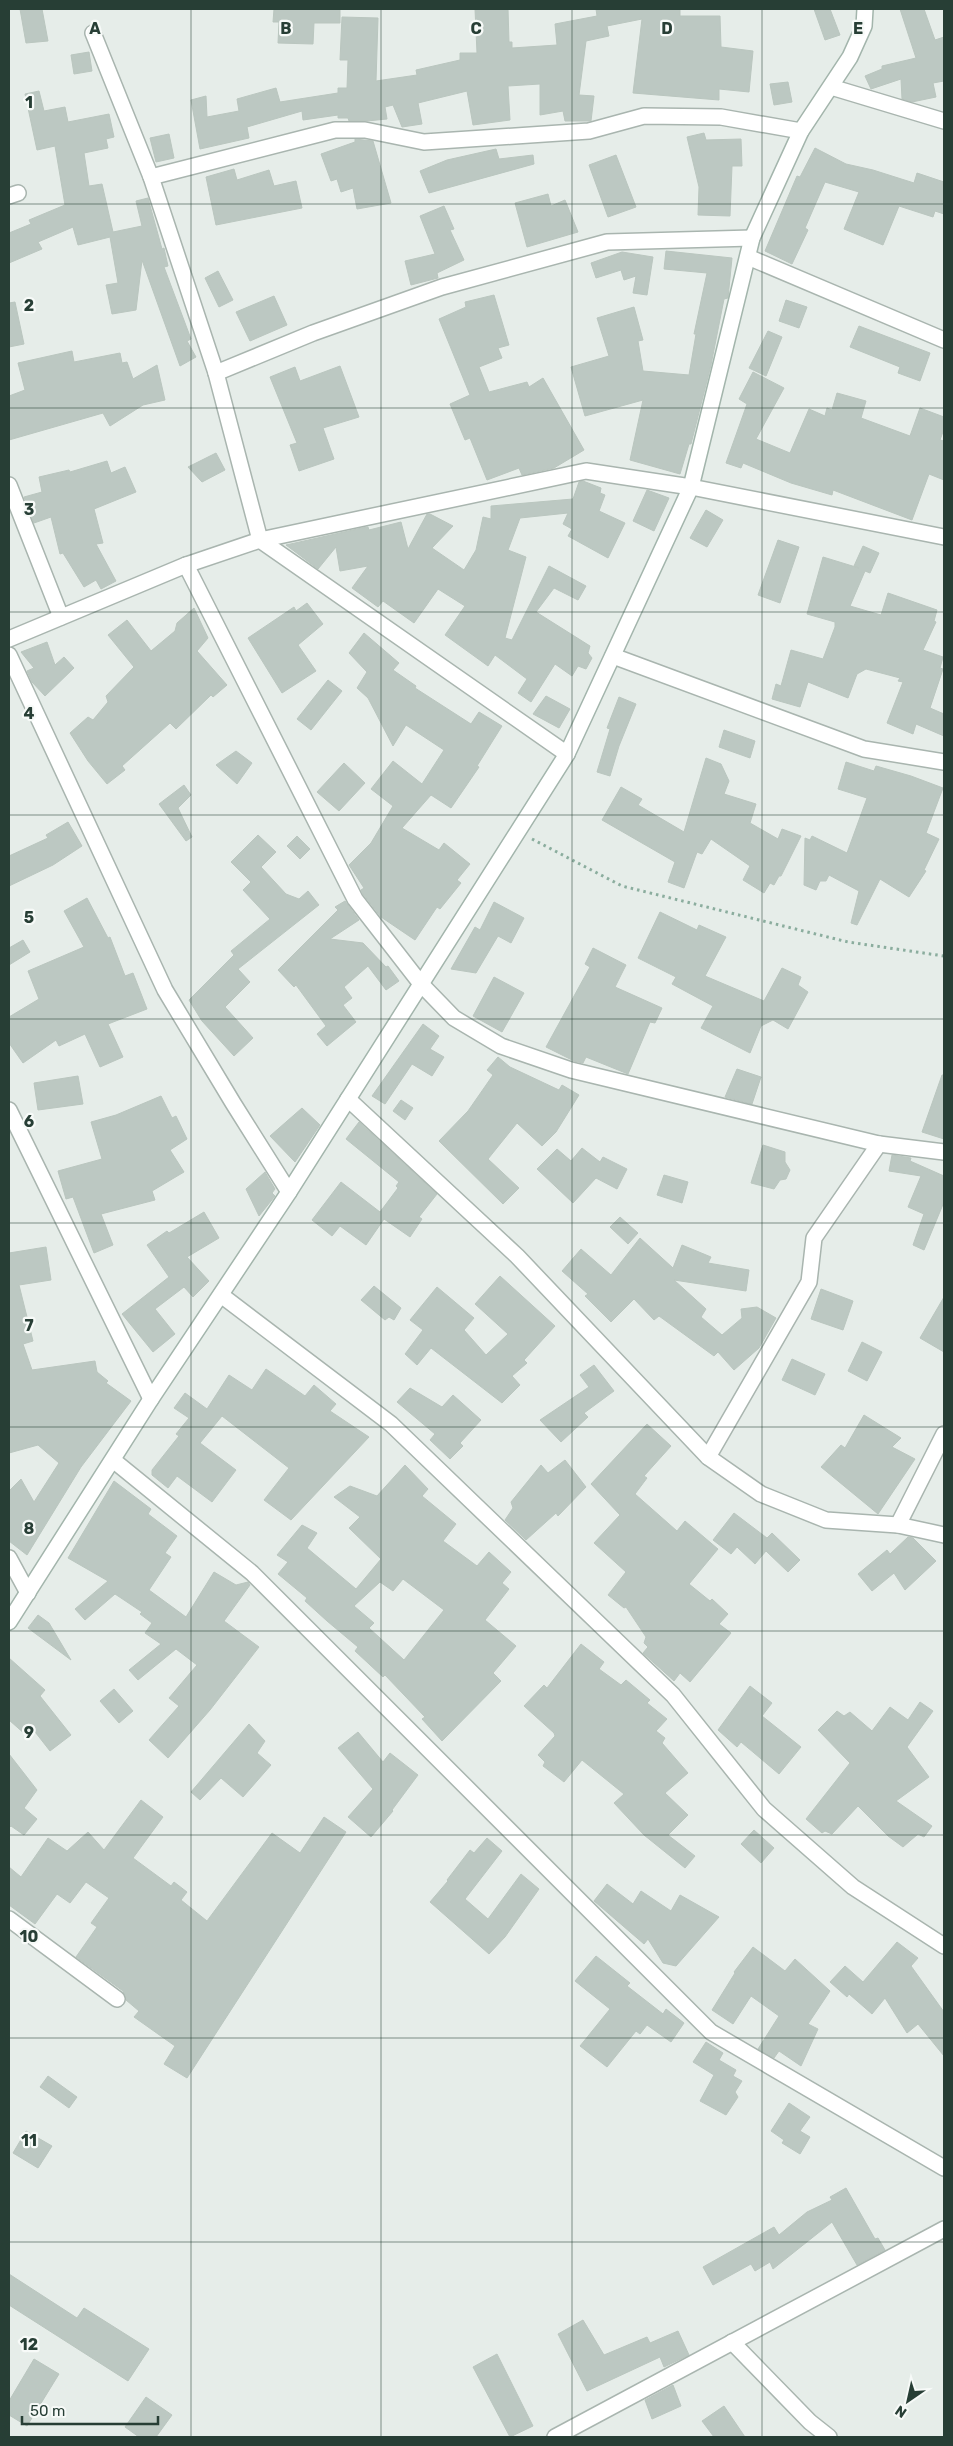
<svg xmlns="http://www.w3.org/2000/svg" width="953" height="2446" font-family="Rubik,sans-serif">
  <rect width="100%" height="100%" fill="#e6ede9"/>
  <g fill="#bcc8c2" stroke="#bac6bf" fill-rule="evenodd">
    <path d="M20,9H42L48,41L26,43Z"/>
    <path d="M274,9H340V23H314L313,44L278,43L279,22H273Z"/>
    <path d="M475,9H508L509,42H512V48L557,45L555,24L597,16L596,9H680V16H720L721,47L753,51L749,92L719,89V100L633,93L642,19L607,26L609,36L586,41L579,95L594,96L591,121H565L563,111L540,115V84L508,86L510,120L473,125L467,91L418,103L422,124L402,127L393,105L385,107L387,119L367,121H349L348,118H338V115L303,120L302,111L247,127L249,138L200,149L191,100L206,96L207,117L239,111L237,99L276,88L280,102L338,93V88H347L348,60H340L342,17L378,18L376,81L417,75L416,70L460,60V53H477Z"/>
    <path d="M814,9H830L840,35L825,40Z"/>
    <path d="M900,9H924L935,40L944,37V81L933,83L936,97L912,102L902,99L901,79L871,89L865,76L882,69V66L916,58Z"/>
    <path d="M89,52L92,71L74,74L71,55Z"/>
    <path d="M788,82L792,102L774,105L770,84Z"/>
    <path d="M39,91L44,111L65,107L68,122L109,114L114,137L106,139L108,148L84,153L89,186L102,184L113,232L142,226L136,201L148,198L162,249L164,248L168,266L164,267L191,339L187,341L196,357L180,366L142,260L136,310L112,314L106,285L118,283L110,237L78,245L73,227L38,242L42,249L9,263V233L31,224L29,220L65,205L55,146L37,150L25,94Z"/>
    <path d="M704,133L706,140L741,139L742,166H732L730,216L698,215L699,187L687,137Z"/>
    <path d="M169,134L174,158L156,162L150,138Z"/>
    <path d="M355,139L373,141L391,203L357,209L353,188L341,192L337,179L331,181L321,154L355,142Z"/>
    <path d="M815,148L846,164L873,170L914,183L917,173L944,182V214L935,211L933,217L899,206L883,245L844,229L859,192L825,182L805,228L808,230L792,264L765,251L797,176L800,177Z"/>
    <path d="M496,149L499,159L533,155L534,164L429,193L420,171L447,160Z"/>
    <path d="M616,155L636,207L608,217L589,165Z"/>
    <path d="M234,169L237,180L269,170L274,186L296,181L302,208L216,225L206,177Z"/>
    <path d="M548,194L551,206L565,200L578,232L527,247L515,203Z"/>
    <path d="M444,206L454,229L450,230L464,260L437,273L438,278L411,285L405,261L435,254L420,216Z"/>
    <path d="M666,251L732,258L728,298L724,299L711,365L691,444H689L680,474L630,460L643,400L585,416L571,367L609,356L597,318L634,307L643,340L638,341L643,371L689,375L696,334H694L707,273L664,269Z"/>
    <path d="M622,252L653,257L647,295L633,293L636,276L624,280L621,270L596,278L591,263Z"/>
    <path d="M218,271L233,300L219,307L205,278Z"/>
    <path d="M494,295L509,345L498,348L502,358L479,367L489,392L527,382L529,387L543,378L584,450L554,468L522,475L519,468L487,480L470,438L465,440L450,404L470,395L439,319L466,307L465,302Z"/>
    <path d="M274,296L287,325L250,341L236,312Z"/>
    <path d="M786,300L807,307L799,328L779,321Z"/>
    <path d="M15,302L24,344L9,347V303Z"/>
    <path d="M859,326L930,353L920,381L898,373L900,367L850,347Z"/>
    <path d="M768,331L782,337L766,376L749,368Z"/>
    <path d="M72,351L74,362L120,353L122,363L127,362L133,379L157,365L165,400L143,405L110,426L103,413L9,440V396L25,390L18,363Z"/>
    <path d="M340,366L359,417L323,428L334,459L299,471L290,445L297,443L270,377L295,367L300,381Z"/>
    <path d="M753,372L784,388L756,439L790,453L809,409L825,416L827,408L832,410L837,393L866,401L861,418L910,436L920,408L944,417V429L940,440L944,441V480L929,474L912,520L833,490L832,495L791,483L743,463L741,468L726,463L747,404L739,399Z"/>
    <path d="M216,453L225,470L202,482L188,467Z"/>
    <path d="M107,461L111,473L125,467L136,492L94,509L103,543L96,544L116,581L101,589L96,580L84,587L63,553L60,554L51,517L34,523L24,497L42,492L39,477L69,470L70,472Z"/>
    <path d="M583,481L601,488L600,493L605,495L599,511L625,523L608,558L568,536L572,529L563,524L568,513L520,518L508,550L526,557L505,638L512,640L549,566L586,586L578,600L554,588L536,612L590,646L588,653L592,658L586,669L578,666L572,676L555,664L531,702L518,693L527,679L495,655L488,666L445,635L465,606L438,589L414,623L383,601L378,607L352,588L368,566L340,571L336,547L318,569L286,545L362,528L368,527L369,530L401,522L408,549L427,514H430L453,526L432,548L464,570L476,550L483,517L491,519V506L573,499L579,482Z"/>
    <path d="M647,490L669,498L654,531L633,521Z"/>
    <path d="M706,510L723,520L707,547L690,538Z"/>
    <path d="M778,540L799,547L780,603L758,595Z"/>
    <path d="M863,546L879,553L870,573L865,571L850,606L881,615L888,593L937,610L934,621L936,622L923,650L943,657L940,668L943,669L930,708L944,714V736L916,724L913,734L887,723L903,682L898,681L900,678L866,669L857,674L848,698L808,682L800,707L772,699L776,684L781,686L791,650L823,659L835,627V622L807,614L823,557L859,568L854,566Z"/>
    <path d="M307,603L323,624L298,645L316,671L282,693L248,638L294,607L296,611Z"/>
    <path d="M194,608L208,638L197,651L227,685L213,697L211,695L176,729L170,723L122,766L125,770L107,784L88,761L70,733L88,717L93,720L108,702L106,696L134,667L108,635L127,620L151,651L175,631L177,623Z"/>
    <path d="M364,633L399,663L393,670L416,686L415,688L471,724L479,712L502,726L477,766L479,767L451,808L431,795L402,828L439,850L444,843L470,864L457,880L461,883L440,909L437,907L415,940L381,917L363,894L361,890L364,888L349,865L371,843L393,806L371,789L393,761L422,784L444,750L406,725L393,746L368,698L357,688L367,672L349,653Z"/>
    <path d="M47,642L55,665L64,657L74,668L45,696L32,682L27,671L34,668L21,652Z"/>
    <path d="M328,680L342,691L311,730L297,719Z"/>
    <path d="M546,696L570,709L559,728L533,714Z"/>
    <path d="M619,697L636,704L619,746L610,776L597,772L610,729L607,728Z"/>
    <path d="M724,730L755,741L750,758L719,747Z"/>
    <path d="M236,751L252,763L237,784L216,765Z"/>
    <path d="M706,758L721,764L729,781L724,794L756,804L750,823L778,839L782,829L801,836L781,876H779L774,885L770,883L764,893L743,880L750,866L711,839L702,854L697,852L684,888L668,882L675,862L602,820L621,787L642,799L638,805L684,832Z"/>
    <path d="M846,762L874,771L876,766L911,776L943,788L926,833L939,839L924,870L926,871L909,897L880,879L857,925L851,923L859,891L829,875L826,881H820L816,890L804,885L805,838L810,840L812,836L847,853L867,798L838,789Z"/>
    <path d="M344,763L365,783L339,811L317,792Z"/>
    <path d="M184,785L191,795L178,808L192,837L186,841L159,804Z"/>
    <path d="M68,822L82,846L53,865L9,886V856L48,838L46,835Z"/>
    <path d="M258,835L276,852L261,867L286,894L299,899L308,891L319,905L238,969L250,982L225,1007L253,1038L234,1056L202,1021L189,1000L234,955L231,951L270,919L243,890L251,882L231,862Z"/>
    <path d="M297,836L310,849L300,859L287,846Z"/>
    <path d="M87,898L108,938L110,937L125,976L133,973L147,1009L108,1024L123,1057L100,1067L85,1034L59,1046L56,1040L23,1063L9,1043V1017L39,999L28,971L84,947L64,911Z"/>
    <path d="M345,901L359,920L330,939L363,943L386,967L388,966L399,981L386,990L368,966L344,987L352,998L343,1005L356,1022L327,1046L317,1034L326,1026L296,985L294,987L278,970L338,910L335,907Z"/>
    <path d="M494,902L524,918L511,943L498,936L476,973L451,969L475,927L480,930Z"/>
    <path d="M660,912L697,930L699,925L726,937L705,976L764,1001L782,968L801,977L798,985L808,992L788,1029L773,1020L761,1026L750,1053L701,1028L713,1006L672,984L676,977L638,958Z"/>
    <path d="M23,940L30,952L9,965V948Z"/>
    <path d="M593,948L626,965L615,987L662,1008L655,1023L650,1022L628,1074L586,1057L583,1063L574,1061L546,1047L590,967L585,964Z"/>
    <path d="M494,977L524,993L502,1032L473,1016Z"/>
    <path d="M423,1024L439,1036L430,1049L444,1057L432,1076L412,1064L385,1104L372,1096Z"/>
    <path d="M498,1057L510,1067L559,1090L562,1085L579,1095L556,1132L542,1146L517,1123L488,1159L519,1188L503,1204L439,1141L468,1111L493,1075L487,1070Z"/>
    <path d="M737,1069L761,1077L752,1104L725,1097Z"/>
    <path d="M942,1075H944V1139L922,1132Z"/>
    <path d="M78,1076L83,1104L38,1110L34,1083Z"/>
    <path d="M161,1096L172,1118L176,1116L187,1139L170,1150L184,1172L152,1191L155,1200L101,1214L113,1245L94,1253L73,1197L66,1199L58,1171L102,1159L91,1122L116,1115Z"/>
    <path d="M401,1100L413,1108L405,1120L393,1111Z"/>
    <path d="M302,1108L320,1125L295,1162L270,1136Z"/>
    <path d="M359,1122L437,1194L419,1217L422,1219L410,1237L384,1219L366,1245L340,1226L332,1236L312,1220L341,1182L380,1212L398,1188L396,1186L399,1182L346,1139Z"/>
    <path d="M763,1145L785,1152V1162L790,1170L786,1179L780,1180L774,1189L751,1183Z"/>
    <path d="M582,1148L600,1162L603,1157L627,1169L617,1189L596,1178L573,1203L537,1169L557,1149L571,1161Z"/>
    <path d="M892,1155L911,1158L910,1161L944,1176V1202L924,1250L913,1245L924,1214L908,1207L921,1176L889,1171Z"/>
    <path d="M265,1172L275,1189L272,1193L275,1196L259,1216L246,1189Z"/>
    <path d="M664,1175L688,1182L682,1203L657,1195Z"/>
    <path d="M204,1212L219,1238L187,1257L209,1281L193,1297L184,1287L155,1309L175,1334L153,1352L122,1314L169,1277L147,1245L167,1231L169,1233Z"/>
    <path d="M620,1217L638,1233L628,1244L610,1227Z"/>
    <path d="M640,1238L673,1268L682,1245L711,1257L708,1263L749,1270L746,1291L674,1280L706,1309L701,1317L722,1335L742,1318L741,1309L757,1307L776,1318L759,1348L734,1370L718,1352L714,1356L659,1316L654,1320L634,1299L611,1322L585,1296L588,1294L562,1271L581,1249L611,1275Z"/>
    <path d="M46,1247L51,1280L19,1285L33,1341L23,1344L32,1370L95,1361L97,1372L108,1381L106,1383L131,1401L81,1467L27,1555L9,1541V1491L21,1479L34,1502L59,1463L38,1445L9,1453V1253Z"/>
    <path d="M500,1276L555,1326L524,1360L527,1363L512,1376L520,1385L502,1403L431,1348L417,1365L405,1354L423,1330L410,1320L437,1287L474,1318L464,1330L486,1355L508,1334L475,1304Z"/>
    <path d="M374,1286L401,1308L394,1320L389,1317L385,1320L361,1300Z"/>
    <path d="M821,1289L853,1301L843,1330L811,1319Z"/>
    <path d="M944,1297V1352L920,1338Z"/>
    <path d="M862,1342L882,1352L867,1381L848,1371Z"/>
    <path d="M792,1359L825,1374L815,1395L782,1380Z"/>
    <path d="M594,1365L614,1391L584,1413L588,1417L561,1442L540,1420L589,1387L580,1375Z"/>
    <path d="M266,1369L305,1396L314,1385L336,1404L330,1411L369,1437L291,1520L264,1500L289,1468L222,1416L200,1443L236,1470L212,1502L177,1476L168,1488L152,1475V1470L179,1436L176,1434L189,1418L174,1408L185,1393L207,1409L229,1375L252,1390Z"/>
    <path d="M410,1388L442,1407L453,1395L481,1420L460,1443L463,1446L450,1459L430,1440L435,1434L397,1402Z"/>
    <path d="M864,1415L901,1438L892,1447L915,1459L878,1514L821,1467L841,1445L845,1448Z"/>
    <path d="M647,1424L671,1446L644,1476L647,1478L635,1494L677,1531L685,1521L718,1549L689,1584L710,1601L712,1599L728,1614L719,1624L731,1633L690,1682L680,1673L674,1681L643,1653L648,1647L644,1643L646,1637L626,1607L624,1608L608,1595L626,1572L594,1543L620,1515L591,1484Z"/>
    <path d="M565,1460L586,1487L558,1516L556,1513L526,1540L505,1520L513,1508L511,1502L541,1465L548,1473Z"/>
    <path d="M405,1465L428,1489L422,1496L456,1524L443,1541L477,1566L489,1552L511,1572L502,1583L509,1589L485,1620L516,1646L493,1673L501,1681L442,1741L422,1719L425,1717L385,1675L383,1677L355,1651L358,1647L327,1621L305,1601L307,1598L278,1574L288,1562L277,1555L302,1525L317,1533L307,1548L356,1589L381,1559L349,1528L360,1517L334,1497L350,1486L377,1496ZM403,1579L444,1610L404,1660L369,1628L374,1623L354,1606L380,1582L393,1591Z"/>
    <path d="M114,1481L151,1509L148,1514L177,1536L165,1553L171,1557L149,1590L186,1617L214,1572L236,1585L248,1582L250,1585L224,1621L259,1647L210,1710L168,1758L149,1740L179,1706L169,1698L197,1665L176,1649L138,1680L129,1670L161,1644L145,1633L152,1623L140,1614L142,1612L115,1594L85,1620L75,1609L108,1581L68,1558Z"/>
    <path d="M734,1513L767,1538L772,1533L800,1560L788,1572L766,1551L755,1564L737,1547L731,1554L713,1540Z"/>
    <path d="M908,1537L913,1538L936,1561L905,1590L894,1573L872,1591L858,1574L887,1550L890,1554Z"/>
    <path d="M38,1615L49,1623L71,1660L28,1628Z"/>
    <path d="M581,1644L604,1662L599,1669L621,1685L626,1680L650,1700L647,1703L667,1719L656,1731L665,1738L662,1743L688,1773L665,1793L688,1815L668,1835L695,1856L685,1868L644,1835L614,1803L624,1794L582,1760L564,1782L543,1766L545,1762L538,1755L555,1736L554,1733L524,1706L544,1685L547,1688Z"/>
    <path d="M9,1658L45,1690L40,1696L71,1735L50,1751L32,1728L26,1735L9,1720Z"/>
    <path d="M750,1686L772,1703L762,1716L801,1747L779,1774L741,1742L737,1747L718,1730Z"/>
    <path d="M114,1689L133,1711L119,1723L100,1701Z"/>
    <path d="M920,1702L933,1711L907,1747L929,1777L896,1801L932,1826L924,1837L918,1834L903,1847L888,1836L858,1806L832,1834L825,1831L822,1833L806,1819L850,1763L818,1730L837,1711L844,1716L850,1712L872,1731L890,1707L908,1720Z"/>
    <path d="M249,1724L265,1741L257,1753L271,1765L243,1797L221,1778L200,1800L191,1792Z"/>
    <path d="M358,1732L383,1762L390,1753L418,1775L392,1810L393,1811L371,1837L348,1817L373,1789L338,1748Z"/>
    <path d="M9,1754L37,1790L24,1808L37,1819L24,1835L11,1826L9,1828Z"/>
    <path d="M141,1800L163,1817L133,1858L171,1886L174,1882L187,1892L181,1900L207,1921L272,1833L300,1853L324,1817L346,1832L187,2078L164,2064L175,2046L134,2017L139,2011L126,2000L123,1991L76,1957L97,1927L91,1923L109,1898L86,1882L70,1903L57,1894L35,1924L9,1905V1867L21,1877L48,1838L67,1851L88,1832L104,1850Z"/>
    <path d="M754,1830L774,1848L761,1863L741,1844Z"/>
    <path d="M487,1838L502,1851L465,1899L488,1919L521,1874L539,1889L505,1937L489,1954L430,1902L448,1881L447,1880L470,1850L474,1853Z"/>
    <path d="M607,1884L633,1904L641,1891L671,1911L680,1895L719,1917L676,1966L663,1963L648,1939L644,1944L594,1901Z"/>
    <path d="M897,1942L918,1958L911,1966L944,2012V2056L918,2024L907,2033L885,1998L872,2014L849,1994L847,1997L830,1982L845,1966L863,1982Z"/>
    <path d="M753,1947L785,1971L795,1959L830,1991L808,2024L818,2029L801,2066L779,2051L774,2058L758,2049L779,2016L751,1996L733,2024L712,2010L735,1973L734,1972Z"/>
    <path d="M596,1956L630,1983L627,1986L663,2014L666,2009L684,2023L671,2042L647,2025L640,2034L636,2031L607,2067L580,2046L610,2009L575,1981Z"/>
    <path d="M706,2042L723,2053L719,2060L736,2070L733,2076L742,2081L735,2092L738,2097L726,2115L700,2101L714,2075L693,2062Z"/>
    <path d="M48,2076L77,2097L69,2108L40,2087Z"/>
    <path d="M789,2103L810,2117L800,2131L810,2137L800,2154L782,2143L784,2140L771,2131Z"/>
    <path d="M26,2131L52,2146L38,2168L13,2153Z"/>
    <path d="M846,2188L875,2239L878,2238L885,2250L857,2265L832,2222L773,2269L770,2262L755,2271L751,2264L713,2285L703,2267L774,2227L779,2235L807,2212L832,2200L830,2197Z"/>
    <path d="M9,2274L77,2318L84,2308L149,2349L128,2381L9,2305Z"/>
    <path d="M583,2320L604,2355L647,2337L650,2343L678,2331L689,2355L664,2367L660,2357L587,2391L558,2334Z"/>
    <path d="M497,2354L533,2426L510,2437L473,2367Z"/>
    <path d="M34,2359L59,2374L27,2426L9,2415V2401Z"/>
    <path d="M673,2385L681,2406L652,2419L645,2400Z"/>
    <path d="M146,2397L172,2415L156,2437H139L125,2427Z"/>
    <path d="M724,2406L745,2437H714L702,2421Z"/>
  </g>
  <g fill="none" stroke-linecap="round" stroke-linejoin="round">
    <g stroke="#a9b5af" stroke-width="18">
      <g id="street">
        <path d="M93,33L151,177L216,373L260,540L567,754"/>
        <path d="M831,87L944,121"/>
        <path d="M151,177L335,130H365L424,142L589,131L644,116L721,117L801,131"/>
        <path d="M9,196L18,193"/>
        <path d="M748,257L944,340"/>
        <path d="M216,373L313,333L442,287L607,242L752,238"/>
        <path d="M9,485L61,617"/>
        <path d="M186,565L355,899L421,984L454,1018L501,1046L571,1070L879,1144L944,1152"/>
        <path d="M9,639L186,565L260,540L586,471L691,487L944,537"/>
        <path d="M9,655L165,990L233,1103L289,1192"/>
        <path d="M613,656L864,749L944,762"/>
        <path d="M348,1099L517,1256L708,1457L761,1494L826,1520L898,1525L944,1535"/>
        <path d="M9,1110L151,1399"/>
        <path d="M221,1295L391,1424L673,1695L764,1809L853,1887L944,1946"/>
        <path d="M708,1457L809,1282L814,1238L879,1144"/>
        <path d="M113,1460L252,1573L711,2032L944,2168"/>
        <path d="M898,1525L944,1434"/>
        <path d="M9,1558L28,1593"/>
        <path d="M9,1919L117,1999"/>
        <path d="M732,2342L810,2422L829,2437"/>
        <path d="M555,2437L944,2229"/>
      </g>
    </g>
    <g stroke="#a3b5ac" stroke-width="18">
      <path id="secondary" d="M9,1622L151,1399L289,1192L567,754L691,487L752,238L801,131L850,57L864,26L865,9"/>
    </g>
    <path stroke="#8bad9e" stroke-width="3" stroke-dasharray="2.5 4" stroke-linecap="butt" d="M532,839L622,886L848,942L944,956"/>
    <use href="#street" stroke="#fff" stroke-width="15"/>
    <use href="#secondary" stroke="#fff" stroke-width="15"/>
  </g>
  <path fill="none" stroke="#273e35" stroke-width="1" stroke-opacity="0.55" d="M191,9V2437M381,9V2437M572,9V2437M762,9V2437M9,204H944M9,408H944M9,612H944M9,815H944M9,1019H944M9,1223H944M9,1427H944M9,1631H944M9,1835H944M9,2038H944M9,2242H944"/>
  <g font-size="16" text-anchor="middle" font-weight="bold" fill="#273e35" stroke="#f7faf8" stroke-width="4.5" stroke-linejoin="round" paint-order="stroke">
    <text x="95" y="34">A</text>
    <text x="286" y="34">B</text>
    <text x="476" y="34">C</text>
    <text x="667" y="34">D</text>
    <text x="858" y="34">E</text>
    <text x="29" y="108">1</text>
    <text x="29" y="311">2</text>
    <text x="29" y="515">3</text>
    <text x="29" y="719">4</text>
    <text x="29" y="923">5</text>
    <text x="29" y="1127">6</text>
    <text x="29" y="1331">7</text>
    <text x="29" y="1534">8</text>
    <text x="29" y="1738">9</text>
    <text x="29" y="1942">10</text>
    <text x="29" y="2146">11</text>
    <text x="29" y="2350">12</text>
  </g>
  <rect width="953" height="2446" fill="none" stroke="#273e35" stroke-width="20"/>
  <g transform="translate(908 2401) rotate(214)" stroke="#f7faf8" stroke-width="4" paint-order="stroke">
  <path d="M0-4L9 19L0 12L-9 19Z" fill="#273e35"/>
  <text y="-8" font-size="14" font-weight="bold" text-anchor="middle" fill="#273e35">N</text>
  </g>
  <path d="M22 2416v8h136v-8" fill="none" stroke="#273e35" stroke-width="2.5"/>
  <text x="30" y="2416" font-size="15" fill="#273e35" stroke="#f7faf8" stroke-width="4" paint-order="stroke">50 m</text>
</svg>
